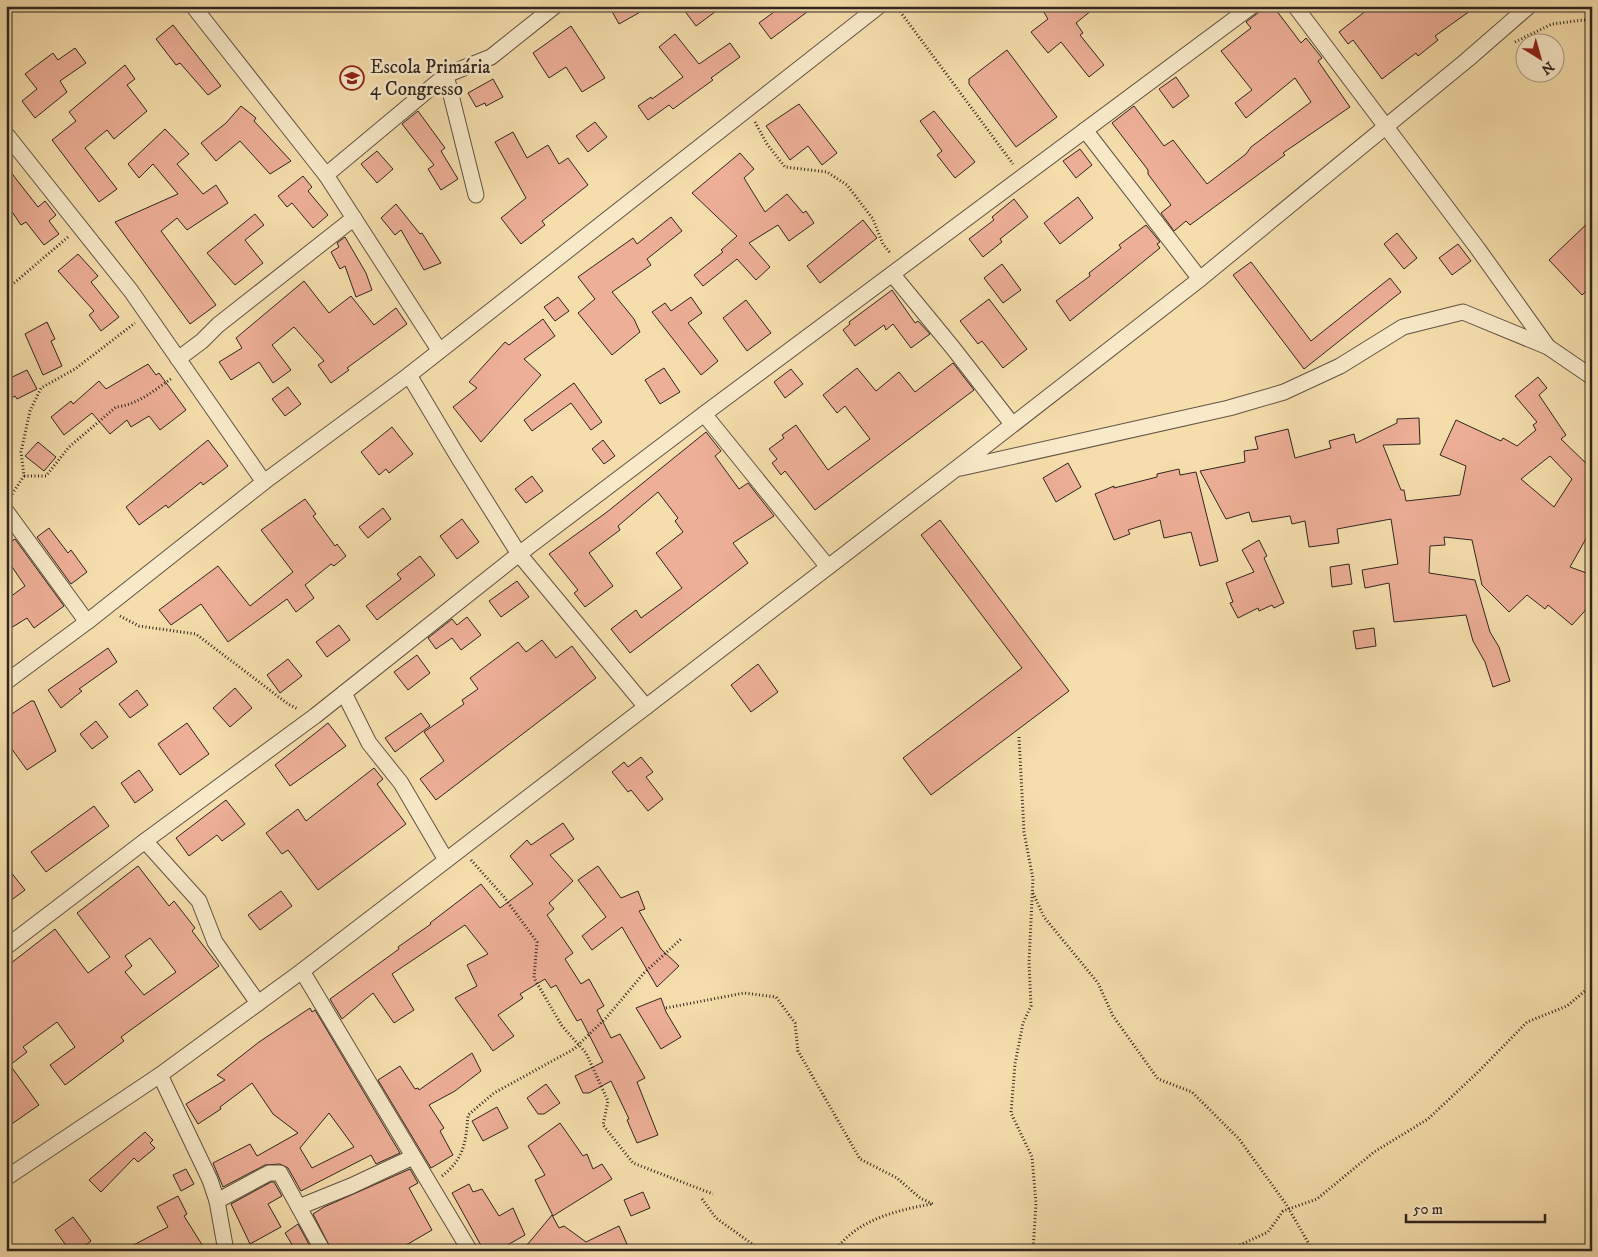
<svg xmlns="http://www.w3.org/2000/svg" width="1598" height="1257" font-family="'IM FELL DW Pica',serif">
  <rect width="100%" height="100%" fill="#f5deac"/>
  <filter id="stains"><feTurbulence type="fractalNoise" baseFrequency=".004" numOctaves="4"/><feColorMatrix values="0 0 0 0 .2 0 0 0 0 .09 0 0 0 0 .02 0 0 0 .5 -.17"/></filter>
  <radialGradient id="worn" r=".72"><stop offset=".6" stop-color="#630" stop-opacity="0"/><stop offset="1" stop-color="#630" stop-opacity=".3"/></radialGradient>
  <g fill="#edaf96" stroke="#312520" fill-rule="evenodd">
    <path d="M609,6H651L619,24Z"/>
    <path d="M681,6H723L696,26Z"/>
    <path d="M782,6H815L771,39L759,23Z"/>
    <path d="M1040,6H1097L1076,23L1083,33L1080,35L1104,65L1089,77L1061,42L1048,53L1031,32L1048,19Z"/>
    <path d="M1267,6H1273L1301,43L1306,38L1322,58L1318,61L1350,107L1283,153L1285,155L1190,225L1186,221L1174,231L1161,213L1171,205L1148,174V170L1112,123L1134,106L1164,146L1173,140L1207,184L1246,154L1251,147L1311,102L1295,78L1246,118L1235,103L1252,90L1221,51L1251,28L1246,22Z"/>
    <path d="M1372,6H1477L1435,36L1438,40L1418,56L1416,53L1382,79L1353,40L1348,44L1339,32Z"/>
    <path d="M173,25L221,86L208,95L180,63L176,65L156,39Z"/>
    <path d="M571,26L605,78L582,92L566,67L549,78L533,53Z"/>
    <path d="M675,34L699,64L730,43L740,57L711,78L713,80L673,109L669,105L648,120L638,106L651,97L652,99L683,77L659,47Z"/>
    <path d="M75,48L86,63L60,81L67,92L35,118L22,101L37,89L25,74L53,53L58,60Z"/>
    <path d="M1007,50L1057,117L1016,147L969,84V79Z"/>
    <path d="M125,65L135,79L127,85L147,111L114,139L107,130L85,148L117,189L99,202L52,140L76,121L69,112Z"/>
    <path d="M1176,77L1189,96L1173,108L1159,89Z"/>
    <path d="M493,79L503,97L486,106L485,103L476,107L468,93Z"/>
    <path d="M799,104L837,153L822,165L808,146L790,160L766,126Z"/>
    <path d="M241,106L256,118L254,121L291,161L270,174L240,141L216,161L201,143L226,123Z"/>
    <path d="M418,111L445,148L441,151L458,179L441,190L428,169L434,165L402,124Z"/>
    <path d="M934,111L975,162L955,178L937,155L942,151L920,121Z"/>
    <path d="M595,122L607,137L588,152L576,136Z"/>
    <path d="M165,129L189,154L177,164L203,194L216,185L228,203L187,230L177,218L161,231L216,305L190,324L115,222L178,194L153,164L139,178L128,164Z"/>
    <path d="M513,132L527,158L548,145L559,164L568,158L588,185L542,221L545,225L521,244L501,218L526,198L495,142Z"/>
    <path d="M1080,149L1092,165L1076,178L1063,161Z"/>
    <path d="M377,151L393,169L377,183L361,164Z"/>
    <path d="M740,153L754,169L744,178L765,212L787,194L803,213L806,211L814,223L789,241L778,225L749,243L770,267L756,280L737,259L703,286L694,275L723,252L721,250L737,236L692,193Z"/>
    <path d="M6,166L38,207L45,201L56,215L49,221L59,234L44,245L26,222L21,225L6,203Z"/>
    <path d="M303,176L312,187L308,191L328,215L313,228L292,203L287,207L278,196Z"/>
    <path d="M1078,197L1093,218L1060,244L1044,223Z"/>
    <path d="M1014,199L1028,217L1000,239L1002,242L983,257L969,239L994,220L992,217Z"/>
    <path d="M396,204L420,234L422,233L441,263L424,270L401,230L395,235L381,218Z"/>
    <path d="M255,214L264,225L245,240L263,263L235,285L207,253Z"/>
    <path d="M671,217L682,231L647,259L651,265L612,292L634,319L640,332L612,355L578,313L595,299L578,277L633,238L637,244Z"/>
    <path d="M1592,219V286L1582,295L1549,260Z"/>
    <path d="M863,220L877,238L820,283L807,266Z"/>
    <path d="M1146,225L1160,242L1157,244L1160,248L1070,321L1056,301L1090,276L1089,273L1121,248L1119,245Z"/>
    <path d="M1397,233L1417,258L1404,269L1384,244Z"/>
    <path d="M345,237L366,273L372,290L356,297L345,266L340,269L331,252L339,247L337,243Z"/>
    <path d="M1458,244L1471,261L1452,275L1439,258Z"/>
    <path d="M78,254L98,276L91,282L119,317L101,331L89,315L94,311L58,271Z"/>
    <path d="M1251,262L1311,341L1390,278L1401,292L1304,369L1233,275Z"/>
    <path d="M1002,264L1021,290L1003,303L984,278Z"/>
    <path d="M304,281L329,313L351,296L374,325L396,308L407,324L347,368L349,370L331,383L318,365L324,361L294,327L272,345L291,370L273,383L259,362L231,380L219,362L242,348L236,338Z"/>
    <path d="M892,290L915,323L918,321L930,334L911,348L893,324L886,330L884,325L855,346L843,330L850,324L849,322Z"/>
    <path d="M558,297L569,311L555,321L544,307Z"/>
    <path d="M691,297L702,313L688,323L718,361L701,375L652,312L665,303L671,311Z"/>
    <path d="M989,299L1027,349L1003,368L982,341L978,344L960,321Z"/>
    <path d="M746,300L771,333L747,351L723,318Z"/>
    <path d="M543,319L555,336L524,359L541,375L481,442L453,407L477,388L469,382L505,342L509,345Z"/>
    <path d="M47,322L55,339L51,341L62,366L43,375L25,334Z"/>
    <path d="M953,363L974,390L815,510L785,471L781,475L772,463L777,459L769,449L784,438L782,435L796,425L828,470L870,439L845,406L837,413L823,395L857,368L876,391L899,372L915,392Z"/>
    <path d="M148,364L156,375L159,373L186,410L160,430L149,416L131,427L127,420L110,434L92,413L64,435L51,417L71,401L73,404L99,381L106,389Z"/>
    <path d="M664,368L680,392L660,404L645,380Z"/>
    <path d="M791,369L803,384L785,398L774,382Z"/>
    <path d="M27,370L37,389L17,399L15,396L6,401V380Z"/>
    <path d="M1538,377L1547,388L1539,395L1566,435L1561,439L1592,469V528L1570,567L1592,575V603L1572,625L1548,605L1545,609L1527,595L1509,612L1482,585L1472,540L1444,537L1445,545L1430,546L1429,573L1475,580L1490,632L1499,647L1510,681L1493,687L1485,662L1473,641L1466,615L1394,622L1389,583L1365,588L1362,570L1398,564L1391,519L1337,529L1339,543L1309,547L1305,521L1292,524L1290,516L1252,522L1249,512L1226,519L1200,471L1245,462L1244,451L1258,449L1255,437L1288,429L1295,458L1331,448L1329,441L1354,434L1356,443L1397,423V419L1419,418L1420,444L1383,445L1401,490H1404L1406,501L1460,495L1466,466L1440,455L1456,420L1501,441L1503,438L1517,446L1536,430L1533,425L1537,422L1515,396ZM1550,456L1572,479L1554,507L1521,479Z"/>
    <path d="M574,383L602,422L591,430L571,403L532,431L524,420Z"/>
    <path d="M288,387L301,404L285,416L272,399Z"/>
    <path d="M392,427L413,454L389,473L386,469L379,475L361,452Z"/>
    <path d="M706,432L721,451L715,456L739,489L748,483L774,516L733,543L748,563L630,653L611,629L636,610L641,618L682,588L656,553L683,532L675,521L678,518L658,492L618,526L620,530L589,553L613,586L585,607L574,593L578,590L549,554L607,512Z"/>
    <path d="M208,440L228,466L203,485L201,482L168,508L166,505L139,525L126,507Z"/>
    <path d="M603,440L615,456L604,464L592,449Z"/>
    <path d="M38,442L56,457L44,471L25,456Z"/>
    <path d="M1068,463L1081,487L1056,502L1043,478Z"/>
    <path d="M1179,469L1180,475L1196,472L1218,561L1200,566L1191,532L1164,538L1160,520L1128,530L1130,534L1114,540L1095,494L1114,486V488L1157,477V474Z"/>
    <path d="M532,476L543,491L526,503L515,489Z"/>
    <path d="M305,499L316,514L313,516L335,546L337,544L346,556L334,566L331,564L305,585L314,598L296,612L287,599L228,642L201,604L171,625L159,610L218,566L250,606L293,572L261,530Z"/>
    <path d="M383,508L391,519L368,538L359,527Z"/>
    <path d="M462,519L479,542L457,559L440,536Z"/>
    <path d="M940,520L1069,691L931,795L903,758L1022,668L921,535Z"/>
    <path d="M49,528L68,553L71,550L87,572L71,584L37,537Z"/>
    <path d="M15,539L64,606L34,628L27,618L6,631V600L25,586L6,558V545Z"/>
    <path d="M1259,540L1267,556L1264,558L1284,603L1274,608L1272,605L1259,611L1258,608L1238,618L1230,603L1233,602L1226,583L1254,572L1242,550Z"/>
    <path d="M420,556L435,575L377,620L366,606L401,579L397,574Z"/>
    <path d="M1349,564L1352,584L1332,587L1330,567Z"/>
    <path d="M517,581L529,597L501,617L489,601Z"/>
    <path d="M467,617L481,635L461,650L452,638L436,649L428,638L452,619L457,625Z"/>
    <path d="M339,625L350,640L327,657L316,642Z"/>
    <path d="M1374,628L1376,646L1356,649L1353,631Z"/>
    <path d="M542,640L556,658L572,646L596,678L436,800L420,779L444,761L424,732L464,704L462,700L478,689L470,678L518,642L526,652Z"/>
    <path d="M108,648L117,662L79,689L82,691L61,708L48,690Z"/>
    <path d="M417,655L430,673L408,690L394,672Z"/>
    <path d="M288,659L302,676L280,693L267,675Z"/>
    <path d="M758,664L778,692L751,712L731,685Z"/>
    <path d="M235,688L252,708L230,727L213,708Z"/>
    <path d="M137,690L148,705L130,718L119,704Z"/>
    <path d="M31,701H34L56,751L27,770L6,741V718Z"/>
    <path d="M421,713L430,726L395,752L385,738Z"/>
    <path d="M96,721L108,737L92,749L80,734Z"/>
    <path d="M187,723L209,754L180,775L158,744Z"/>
    <path d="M328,723L346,746L290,786L275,765Z"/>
    <path d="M641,757L653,772L646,777L663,799L648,811L631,790L628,792L612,772L624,762L628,767Z"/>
    <path d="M374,768L383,779L377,784L406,824L318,890L288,850L282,854L266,833L298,809L306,821Z"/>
    <path d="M139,770L153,790L135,803L121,783Z"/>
    <path d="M226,800L245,824L222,841L217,835L189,856L176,838Z"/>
    <path d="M94,806L109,826L46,872L31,852Z"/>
    <path d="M563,823L574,839L550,855L573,881L549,903L554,909L547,915L573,953L565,959L581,984L589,979L604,1006L597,1010L611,1038L620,1034L645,1078L637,1082L658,1135L637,1143L627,1120L629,1119L611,1081L589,1093H583L575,1076L603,1062L581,1019L577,1021L556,985L551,988L545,979L520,994L523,998L498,1015L514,1036L493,1051L455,998L477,986L467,965L488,954L465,925L392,974L414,1010L394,1023L373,993L342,1019L330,999L399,949L398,947L431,924L430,923L481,884L500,908L533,884L510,856L527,840L531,845Z"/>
    <path d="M6,866L25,890L6,904Z"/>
    <path d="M138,866L169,906L174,901L195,928L192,931L219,966L121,1037L124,1041L65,1085L50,1065L75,1047L57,1022L23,1047L27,1052L10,1065L39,1105L6,1128V967L55,929L88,973L110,957L77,913ZM150,938L176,972L144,995L125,972L132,966L125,956Z"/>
    <path d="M598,866L621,898L638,891L645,909L639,911L661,949L679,966L657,987L622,927L592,950L582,936L606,917L578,880Z"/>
    <path d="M281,891L292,906L260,930L248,915Z"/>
    <path d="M661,998L666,1012L681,1037L661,1049L636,1008Z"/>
    <path d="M310,1008L312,1012L315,1010L400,1153L376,1164L371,1155L301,1191L288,1168L280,1164L265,1165L223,1187L213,1163L250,1144L257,1156L298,1133L273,1114L252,1083L220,1107L221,1109L198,1124L186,1104L225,1080L217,1075L259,1042ZM329,1113L354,1147L312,1168L300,1148Z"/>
    <path d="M472,1053L481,1071L455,1091L429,1105L444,1128L440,1131L453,1155L431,1168L378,1080L400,1066L415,1089L418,1088L419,1090Z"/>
    <path d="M546,1084L560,1103L544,1114H538L527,1098Z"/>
    <path d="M497,1107L508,1128L483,1141L472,1121Z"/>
    <path d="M560,1123L583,1156L587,1154L593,1169L602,1164L612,1179L553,1216L535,1180L545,1175L528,1146Z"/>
    <path d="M145,1132L153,1140L150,1143L155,1148L138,1162L134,1158L101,1192L89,1180Z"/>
    <path d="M186,1169L194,1184L181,1191L173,1175Z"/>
    <path d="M410,1169L418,1183L409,1188L432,1230L396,1251H332L313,1214L324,1207Z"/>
    <path d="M271,1182H274L282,1196L268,1204L281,1227L250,1244L231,1204Z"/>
    <path d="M469,1184L473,1192L482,1189L499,1216L513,1208L525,1235L497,1251H484L452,1193Z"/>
    <path d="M643,1192L650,1208L631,1216L624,1200Z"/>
    <path d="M178,1196L187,1214L184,1216L206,1251H122L168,1227L157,1207Z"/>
    <path d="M552,1215L559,1228L564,1226L586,1242L619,1226L630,1251H522Z"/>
    <path d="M73,1217L91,1241L78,1251H70L55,1230Z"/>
    <path d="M298,1224L311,1248L306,1251H296L285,1233Z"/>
  </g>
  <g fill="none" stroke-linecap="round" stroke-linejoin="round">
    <g stroke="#625343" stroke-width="17">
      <g id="minor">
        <path d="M193,6L326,175L439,350"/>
        <path d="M1295,6L1478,249L1548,347"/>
        <path d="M446,75L476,195"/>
        <path d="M1085,130L1200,279"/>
        <path d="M6,134L131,291L264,482"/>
        <path d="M326,175L446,75L491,57L555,6"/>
        <path d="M893,275L953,348L1012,424"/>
        <path d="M178,359L202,341L218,325L354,218"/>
        <path d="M409,375L458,457L519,554L646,707"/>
        <path d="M704,414L828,567"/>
        <path d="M961,468L1229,408L1284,392L1340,366L1403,327L1463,312L1548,347L1592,377"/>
        <path d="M6,511L87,622"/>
        <path d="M6,682L87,622L264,482L409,375L879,6"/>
        <path d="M344,693L369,743L401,783L446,860"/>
        <path d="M145,841L199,901L215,942L258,1003"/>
        <path d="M6,947L145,841L315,716L519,554L704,414L1252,6"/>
        <path d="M302,971L470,1251"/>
        <path d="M160,1075L210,1180L217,1201L226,1251"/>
        <path d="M6,1178L160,1075L302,971L957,468L1200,279L1467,60L1529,6"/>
        <path d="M217,1201L269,1173H280L323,1251"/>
        <path d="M299,1207L351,1186L413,1157"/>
      </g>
    </g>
    <g stroke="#312520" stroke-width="3" stroke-dasharray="1 2.5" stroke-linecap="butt">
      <path d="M896,6L1013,164"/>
      <path d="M1515,42L1552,24L1592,19"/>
      <path d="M755,122L767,144L785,167L827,172L847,185L873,219L883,244L891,254"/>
      <path d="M6,290L68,237"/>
      <path d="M24,476H46L69,447L116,407C137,405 155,390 172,378"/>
      <path d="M10,497L24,476L21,452L30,411L41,388L75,369L135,323"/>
      <path d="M120,616L139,626L196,634L288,704L298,709"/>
      <path d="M1019,737L1024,832L1033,879L1029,962L1031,1006L1023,1023L1015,1064L1011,1113L1032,1157L1036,1203L1033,1251"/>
      <path d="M471,860L504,897L537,942L534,978L562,1026L586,1053L608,1101L603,1125L633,1163L713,1194"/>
      <path d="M1033,893L1044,917L1098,983L1113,1016L1158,1079L1192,1092L1239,1139L1286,1204L1313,1251"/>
      <path d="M666,1008L744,993L776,997L795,1023L798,1051L860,1159L897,1178L920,1198L933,1204"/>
      <path d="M442,1176C464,1159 466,1142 468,1115L494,1093L574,1049L606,1018L644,973L681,939"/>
      <path d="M702,1199L716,1218L762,1251"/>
      <path d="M835,1251C856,1220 897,1210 932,1204"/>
      <path d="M1227,1251L1268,1232L1283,1211L1317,1199L1374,1152L1428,1119L1477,1073L1527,1022L1567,1006L1592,985"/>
    </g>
    <use href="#minor" stroke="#f8eac9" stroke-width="15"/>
  </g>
  <defs>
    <g id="school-ring" transform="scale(1.25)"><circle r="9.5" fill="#f8eac9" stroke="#8f2418" stroke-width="1.5"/><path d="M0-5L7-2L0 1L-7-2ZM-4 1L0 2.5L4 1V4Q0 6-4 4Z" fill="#8f2418"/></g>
  </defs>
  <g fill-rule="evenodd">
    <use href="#school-ring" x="352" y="78"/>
  </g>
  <g text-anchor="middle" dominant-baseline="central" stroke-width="5" stroke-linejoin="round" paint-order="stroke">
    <g font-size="19" fill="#312520" stroke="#f8eac9" text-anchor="start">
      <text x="370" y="67">Escola Primária<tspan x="370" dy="22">4 Congresso</tspan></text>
    </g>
  </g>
  <rect width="1598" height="1257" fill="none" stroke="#f5deac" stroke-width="25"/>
  <rect x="8" y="8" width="1583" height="1242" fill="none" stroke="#312520" stroke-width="2.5"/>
  <rect x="12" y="12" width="1573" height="1232" fill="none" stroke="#312520"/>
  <g transform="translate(1540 58) rotate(143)"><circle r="24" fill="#f8eac9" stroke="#a89b85"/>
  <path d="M0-4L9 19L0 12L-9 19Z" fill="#8f2418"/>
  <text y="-8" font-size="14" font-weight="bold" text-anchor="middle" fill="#312520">N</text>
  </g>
  <path d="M1406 1214v8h139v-8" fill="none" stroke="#312520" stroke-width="2.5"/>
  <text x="1413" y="1214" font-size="15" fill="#312520" stroke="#f8eac9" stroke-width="4" paint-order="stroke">50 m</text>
  <rect width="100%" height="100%" filter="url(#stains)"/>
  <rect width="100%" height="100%" fill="url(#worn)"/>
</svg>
